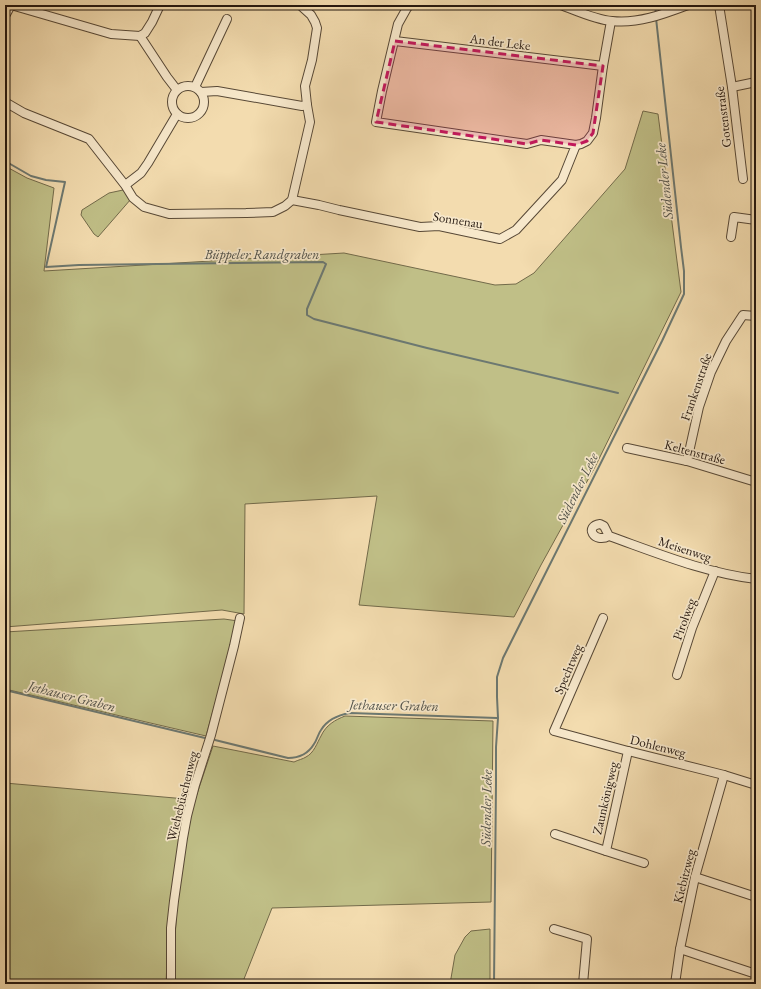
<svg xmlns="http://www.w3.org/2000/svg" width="761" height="989" font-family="'EB Garamond',serif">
  <rect width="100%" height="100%" fill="#f3dcaf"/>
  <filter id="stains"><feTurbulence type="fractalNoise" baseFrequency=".005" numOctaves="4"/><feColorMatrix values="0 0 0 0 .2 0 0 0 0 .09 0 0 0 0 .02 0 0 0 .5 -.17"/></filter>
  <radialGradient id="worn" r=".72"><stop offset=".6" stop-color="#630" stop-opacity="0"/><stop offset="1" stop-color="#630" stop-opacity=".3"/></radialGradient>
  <g fill="#c0bf87" stroke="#726a4a">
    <path d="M643,111L658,114L681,292L595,467L541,565L514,617L359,605L377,496L245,504L244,614L222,610L5,627V166L27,178L54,188L44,271L344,253L495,285L516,284L534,273L625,169Z"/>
    <path d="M123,190L131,199L98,237L94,234L81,215L82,210L109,193Z"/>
    <path d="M224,619L238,621L206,736L5,689V632Z"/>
    <path d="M345,716L493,721L491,902L272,908L242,984H174L173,972L178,888L190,815L213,746L294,762C298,760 303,759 306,757C314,753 317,743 321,736C326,725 335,720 345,716Z"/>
    <path d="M5,783L186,799L169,913L166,984H5Z"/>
    <path d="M490,929V984H450L455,955L465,937L471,931Z"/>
  </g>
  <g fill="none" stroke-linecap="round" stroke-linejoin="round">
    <g stroke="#6c7871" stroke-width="2">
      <path d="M655,5L656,14"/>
      <path d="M5,161L31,176L46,180L65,182L46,267L79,265L323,262L326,264L307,309V315L314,319L427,348L618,393"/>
      <path d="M5,690L205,738"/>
      <path d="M215,740L288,758C299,758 308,754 314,744C317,740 318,734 321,730C327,720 338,715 350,713L497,718"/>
      <path d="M494,984L496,783V747L498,718L497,697V677L503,658L512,640L662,341L684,294V271L681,247L656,18"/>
    </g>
    <g stroke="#574836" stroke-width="10">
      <g id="minor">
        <path d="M561,5C577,11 596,20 612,21C638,24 664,14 688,5"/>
        <path d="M719,5L732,87L743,179"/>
        <path d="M5,16L11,5L111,34L140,36L145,33L152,22L160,5"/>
        <path d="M140,36L167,77L177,90"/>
        <path d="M395,41L603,66"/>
        <circle cx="188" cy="102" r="16"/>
        <path d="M195,87L227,19"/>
        <path d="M732,87L756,82"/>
        <path d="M201,92L217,91L302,106L307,105"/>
        <path d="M5,102L24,113L89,139L125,185L133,198L144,207L169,214L246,213L273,212L285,206L292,200L310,122L307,105L305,86L312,60L317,28L315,22L311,15L300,5"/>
        <path d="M576,145L581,144L587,141L593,133L596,118L603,66L611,21"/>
        <path d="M128,183L141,173L148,163L177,114"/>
        <path d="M292,200L319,205L339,210L420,227L439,226L500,239L516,230L562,180L576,145L541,140L527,144L376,122L382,91L398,24L407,8L410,5"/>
        <path d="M731,237L734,217L756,220"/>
        <path d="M627,448L687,461L756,482"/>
        <path d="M687,461L699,407L711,372L726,341L743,315L756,316"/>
        <path d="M609,536L604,526L600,524C584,526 594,544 609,536C657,553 705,573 756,579"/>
        <path d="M603,618L554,731L628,751L724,775L756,785"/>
        <path d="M677,675L692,628L715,571"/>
        <path d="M628,751L606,851L644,863"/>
        <path d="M555,834L606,851"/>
        <path d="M695,877L756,897"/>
        <path d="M554,929L587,939L583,984"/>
        <path d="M680,949L756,974"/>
        <path d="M171,984V928L174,901L183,838L187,816L195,785L211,735L234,646L240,618"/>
        <path d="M675,984L680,949L695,877L724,775"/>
      </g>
    </g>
    <use href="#minor" stroke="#f7e8cb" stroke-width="8"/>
  </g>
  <path fill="#c2185b" fill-opacity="0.2" stroke="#c2185b" stroke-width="3" stroke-dasharray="8 5" stroke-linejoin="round" d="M395,41L603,66L593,133L587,141L576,145L541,140L527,144L376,122Z"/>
  <g text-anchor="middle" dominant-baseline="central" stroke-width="3.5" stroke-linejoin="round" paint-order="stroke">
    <g font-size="13" fill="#23160e" stroke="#f7e8cb">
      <text transform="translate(500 42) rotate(7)">An der Leke</text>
      <text transform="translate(723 117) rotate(-97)">Gotenstraße</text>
      <text transform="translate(458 220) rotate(9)">Sonnenau</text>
      <text transform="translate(696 387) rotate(-71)">Frankenstraße</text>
      <text transform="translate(695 452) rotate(15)">Keltenstraße</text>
      <text transform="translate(685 549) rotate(18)">Meisenweg</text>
      <text transform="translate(684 619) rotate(-70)">Pirolweg</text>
      <text transform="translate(568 669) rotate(-67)">Spechtweg</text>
      <text transform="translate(658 746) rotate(14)">Dohlenweg</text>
      <text transform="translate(182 796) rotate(-76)">Wiehebüschenweg</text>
      <text transform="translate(605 798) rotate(-77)">Zaunkönigweg</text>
      <text transform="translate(684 876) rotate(-76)">Kiebitzweg</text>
    </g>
    <g font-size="14" font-style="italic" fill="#4e4f48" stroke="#f7e8cb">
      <text transform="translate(664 181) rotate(-96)">Südender Leke</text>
      <text x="262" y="254">Büppeler Randgraben</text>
      <text transform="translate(577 488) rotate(-64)">Südender Leke</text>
      <text transform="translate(72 696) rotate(14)">Jethauser Graben</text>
      <text transform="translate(394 705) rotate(1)">Jethauser Graben</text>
      <text transform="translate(486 808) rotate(-89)">Südender Leke</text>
    </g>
  </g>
  <rect width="761" height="989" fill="none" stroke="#f3dcaf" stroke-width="20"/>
  <rect x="6" y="6" width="749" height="977" fill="none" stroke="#23160e" stroke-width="2"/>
  <rect x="10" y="10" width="741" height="969" fill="none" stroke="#23160e"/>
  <rect width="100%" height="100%" filter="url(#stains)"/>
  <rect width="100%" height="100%" fill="url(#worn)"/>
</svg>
